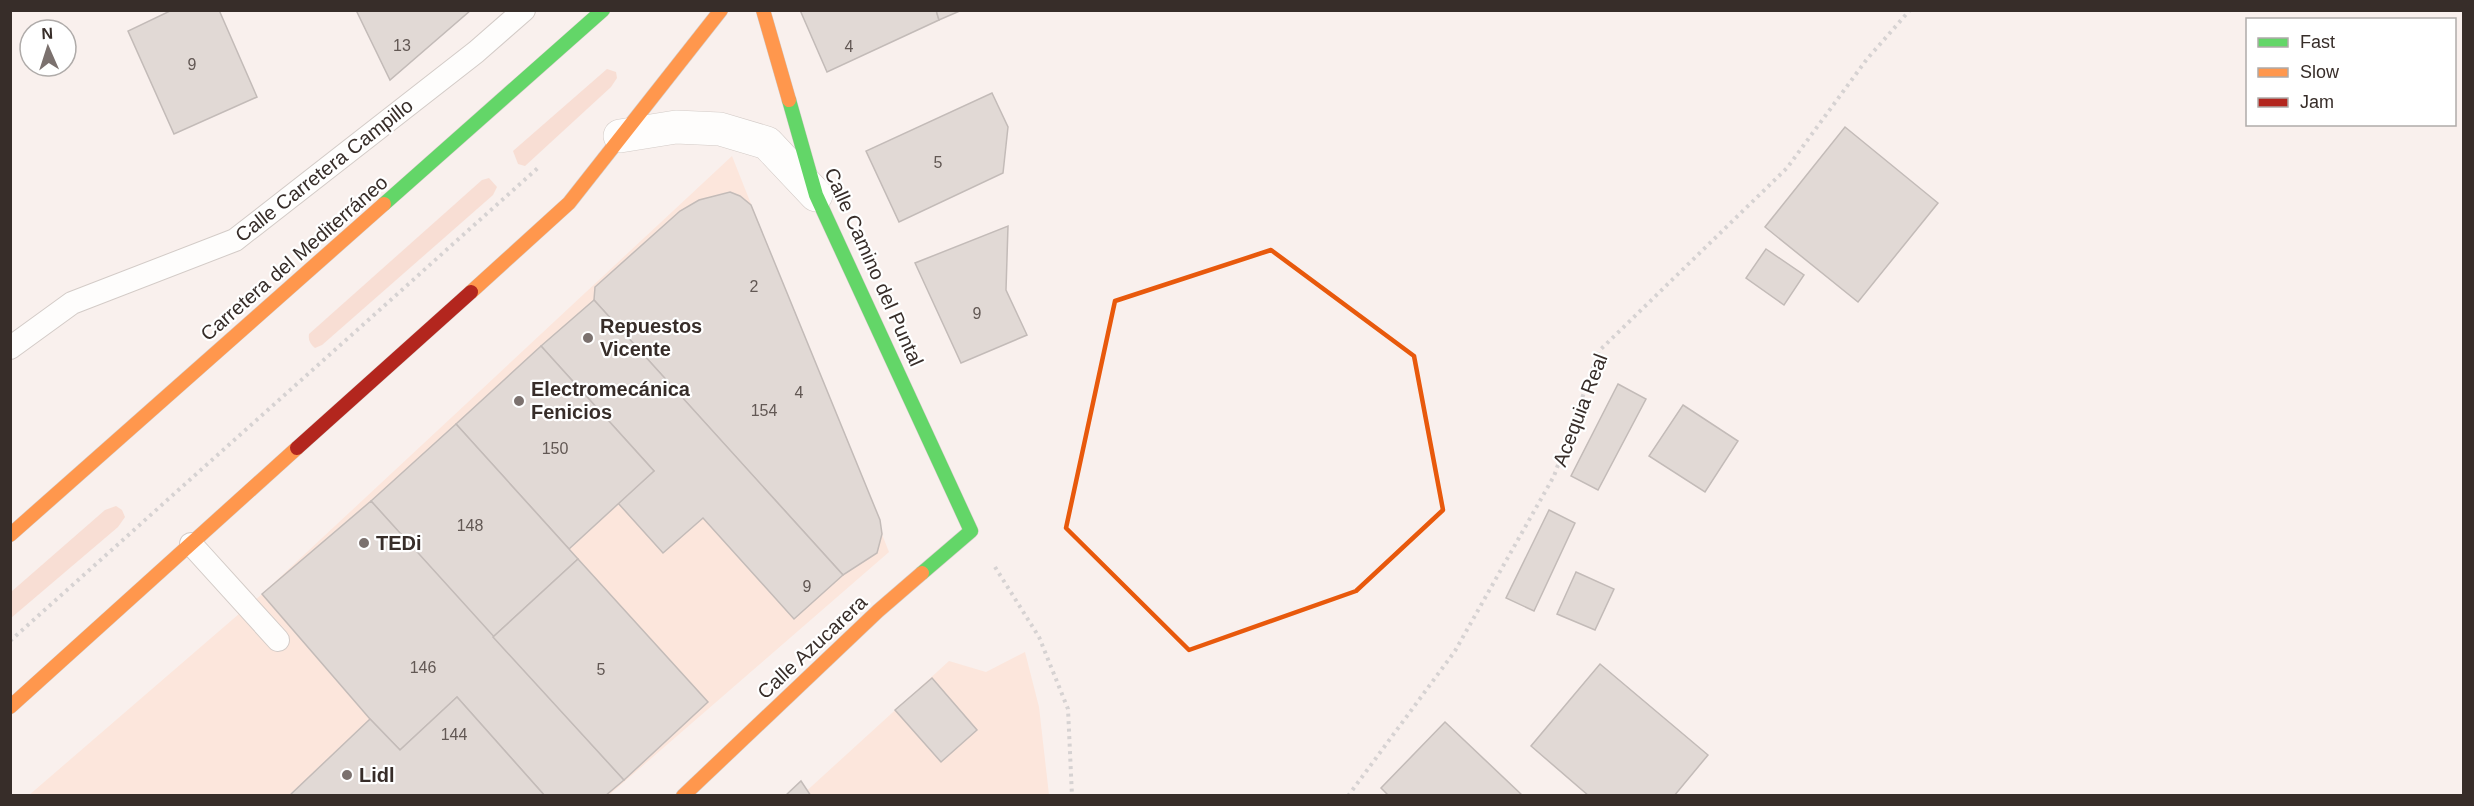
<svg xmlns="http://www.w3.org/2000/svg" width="2474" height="806" font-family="Arial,sans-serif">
  <rect width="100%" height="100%" fill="#f9f0ed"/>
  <g fill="#fce6dc">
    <path d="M732,156L889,552L609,795L28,796L262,594Z"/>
    <path d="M1025,652L1039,707L1049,795L801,796L949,661L986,672Z"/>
  </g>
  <g fill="#f8ded4">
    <path d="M607,69L616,72L617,78L611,87L525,166L518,164L513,151Z"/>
    <path d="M489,178L497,187L493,195L322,345L315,348C310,344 308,340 309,334L482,180Z"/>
    <path d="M116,506L122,510L125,517L118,527L11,618V592L105,510Z"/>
  </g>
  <g fill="#e1d9d5" stroke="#c3bbb8" stroke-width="1.5">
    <path d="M172,10H219L257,97L174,134L128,31Z"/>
    <path d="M356,10H471L390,80Z"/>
    <path d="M800,10H936L939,20L827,72Z"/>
    <path d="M936,10H962L939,20Z"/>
    <path d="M992,93L1008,127L1003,173L899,222L866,151Z"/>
    <path d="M1845,127L1938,203L1858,302L1765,227Z"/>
    <path d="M730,192L740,196L751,205L880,520L882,534L877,553L843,575L594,300L595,287L680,211L699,200Z"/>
    <path d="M1008,226L1006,290L1027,335L961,363L915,263Z"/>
    <path d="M1766,249L1804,275L1784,305L1746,278Z"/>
    <path d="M594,300L843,575L794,619L703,518L663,553L618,503L654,471L541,346Z"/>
    <path d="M541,346L654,471L569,549L456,424Z"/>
    <path d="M1618,384L1646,399L1598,490L1571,476Z"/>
    <path d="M1683,405L1738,441L1705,492L1649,456Z"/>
    <path d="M456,424L578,559L493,637L371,501Z"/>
    <path d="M371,501L624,780L605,796H545L457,697L400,750L370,719L262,594Z"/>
    <path d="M1549,510L1575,523L1534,611L1506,598Z"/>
    <path d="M578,559L708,702L624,780L493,637Z"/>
    <path d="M1576,572L1614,589L1595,630L1557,614Z"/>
    <path d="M1600,664L1708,755L1674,796H1589L1531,746Z"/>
    <path d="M932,678L977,730L941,762L895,710Z"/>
    <path d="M457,697L545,796H289L370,719L400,750Z"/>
    <path d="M1445,722L1523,796H1389L1381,788Z"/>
    <path d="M801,781L811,796H785Z"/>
  </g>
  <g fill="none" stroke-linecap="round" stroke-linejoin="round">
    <g stroke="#d3cbc7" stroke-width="24">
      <g id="lane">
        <path d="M10,348L72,303L235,240L476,52L524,10"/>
        <path d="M191,544L278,640"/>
      </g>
    </g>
    <g stroke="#d3cbc7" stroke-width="34">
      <path id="street" d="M620,136L676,127L720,129L767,143L816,195"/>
    </g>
    <g stroke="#d3cbc7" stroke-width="15">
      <g id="fast">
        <path d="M789,100L816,195L971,531L922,573"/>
        <path d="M384,204L603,10"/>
      </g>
    </g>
    <g stroke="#d3cbc7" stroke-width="15">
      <g id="slow">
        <path d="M763,10L789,100"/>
        <path d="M471,292L569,203L721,10"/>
        <path d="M10,535L384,204"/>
        <path d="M10,707L297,448"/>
        <path d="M683,796L878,611L922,573"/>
      </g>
    </g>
    <g stroke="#d3cbc7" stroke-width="15">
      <path id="jam" d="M297,448L471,292"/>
    </g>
    <g stroke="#d6d2d2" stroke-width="4" stroke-dasharray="3 4.5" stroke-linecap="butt">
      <path d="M995,567L1039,637L1068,709L1072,796"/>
      <path d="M10,641L539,167"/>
      <path d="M1348,796L1455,651L1554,476L1599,351L1787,168L1867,59L1910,10"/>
    </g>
    <use href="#lane" stroke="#fefdfc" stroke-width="22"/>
    <use href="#street" stroke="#fefdfc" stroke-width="33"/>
    <use href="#fast" stroke="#63d668" stroke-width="14"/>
    <use href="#slow" stroke="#ff974d" stroke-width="14"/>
    <use href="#jam" stroke="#b3261e" stroke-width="14"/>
  </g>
  <path fill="none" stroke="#e8590c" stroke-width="4.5" stroke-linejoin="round" d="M1271,250L1414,356L1443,510L1356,591L1189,650L1066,528L1115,301Z"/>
  <g fill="#7b716e" stroke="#fff" stroke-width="2">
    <circle cx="588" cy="338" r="6"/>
    <circle cx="519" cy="401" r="6"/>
    <circle cx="364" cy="543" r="6"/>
    <circle cx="347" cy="775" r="6"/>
  </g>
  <g text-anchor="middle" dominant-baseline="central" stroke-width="4.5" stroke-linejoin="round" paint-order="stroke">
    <g font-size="16" fill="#625854">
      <text x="402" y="45">13</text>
      <text x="849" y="46">4</text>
      <text x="192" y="64">9</text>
      <text x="938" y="162">5</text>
      <text x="754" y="286">2</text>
      <text x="977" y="313">9</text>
      <text x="799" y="392">4</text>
      <text x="764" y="410">154</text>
      <text x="555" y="448">150</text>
      <text x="470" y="525">148</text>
      <text x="807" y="586">9</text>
      <text x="423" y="667">146</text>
      <text x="601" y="669">5</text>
      <text x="454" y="734">144</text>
    </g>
    <g font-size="20" fill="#372d29" stroke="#fff">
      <text transform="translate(324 170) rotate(-38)">Calle Carretera Campillo</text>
      <text transform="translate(294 258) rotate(-41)">Carretera del Mediterráneo</text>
      <text transform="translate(874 267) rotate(66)">Calle Camino del Puntal</text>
      <text transform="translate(1580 410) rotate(-69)">Acequia Real</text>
      <text transform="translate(812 647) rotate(-43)">Calle Azucarera</text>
    </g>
    <g font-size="20" font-weight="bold" fill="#372d29" stroke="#fff" text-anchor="start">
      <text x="600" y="326">Repuestos<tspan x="600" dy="23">Vicente</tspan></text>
      <text x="531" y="389">Electromecánica<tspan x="531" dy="23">Fenicios</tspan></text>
      <text x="376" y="543">TEDi</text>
      <text x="359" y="775">Lidl</text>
    </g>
  </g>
  <rect width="2474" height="806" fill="none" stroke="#372d29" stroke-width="24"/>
  <rect x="2246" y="18" width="210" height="108" fill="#ffffff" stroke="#afaba9" stroke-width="1.5"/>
  <rect x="2258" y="38" width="30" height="9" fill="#63d668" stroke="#afaba9" stroke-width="1.5"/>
  <text x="2300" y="48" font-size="18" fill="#372d29">Fast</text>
  <rect x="2258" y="68" width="30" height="9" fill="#ff974d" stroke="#afaba9" stroke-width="1.5"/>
  <text x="2300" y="78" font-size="18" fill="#372d29">Slow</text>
  <rect x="2258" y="98" width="30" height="9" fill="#b3261e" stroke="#afaba9" stroke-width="1.5"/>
  <text x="2300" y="108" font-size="18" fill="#372d29">Jam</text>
  <g transform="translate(48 48) rotate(357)"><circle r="28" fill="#ffffff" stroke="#afaba9" stroke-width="1.5"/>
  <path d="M0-4.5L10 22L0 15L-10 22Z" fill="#7b716e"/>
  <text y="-9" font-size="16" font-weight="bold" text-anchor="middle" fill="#372d29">N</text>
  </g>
</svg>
